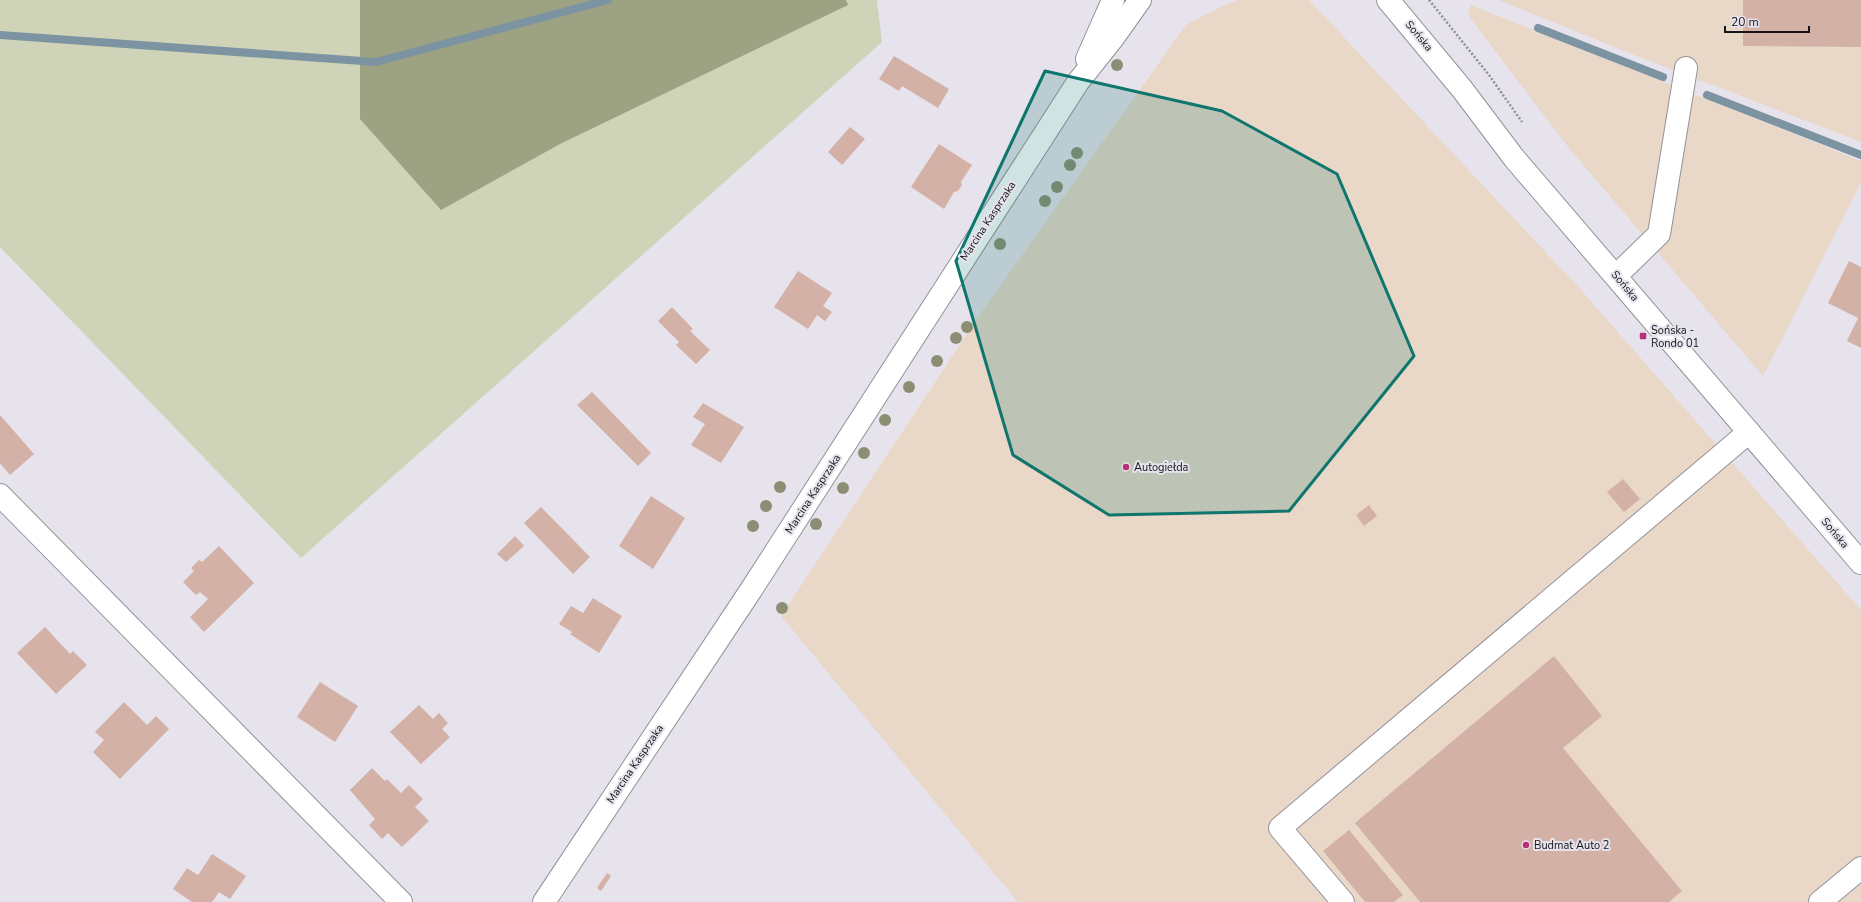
<svg xmlns="http://www.w3.org/2000/svg" width="1861" height="902" font-family="'Nunito Sans',sans-serif">
  <rect width="100%" height="100%" fill="#e6e3ec"/>
  <g fill="#e9d7c7">
    <path d="M1238,0H1309L1581,290L1861,610V902H1018L781,616L978,317L1186,25L1224,5Z"/>
    <path d="M1499,0H1861V142L1629,53Z"/>
    <path d="M1471,5L1861,161V183L1763,376L1568,147L1468,15Z"/>
  </g>
  <path fill="#cfd4b8" d="M0,0H877L882,42L301,558L0,247Z"/>
  <path fill="#9da283" d="M360,0H846L848,5L560,144L441,210L360,119Z"/>
  <g fill="none" stroke-linecap="round" stroke-linejoin="round">
    <g stroke="#7c93a1" stroke-width="8">
      <path d="M1538,28L1663,77"/>
      <path d="M0,35L376,62L608,0"/>
      <path d="M1707,95L1861,155"/>
    </g>
  </g>
  <g fill="#d4b1a7">
    <path d="M1743,0H1861V47L1743,46Z"/>
    <path d="M894,56L949,89L938,108L902,86L899,91L879,79Z"/>
    <path d="M850,127L865,139L842,165L828,152Z"/>
    <path d="M939,144L972,165L961,182L962,185L958,191L954,192L944,209L911,187Z"/>
    <path d="M1849,261L1861,267V348L1847,341L1858,318L1828,303Z"/>
    <path d="M798,271L832,293L823,306L832,312L825,321L817,315L808,329L774,307Z"/>
    <path d="M672,307L693,329L690,331L710,350L696,364L676,345L679,342L658,321Z"/>
    <path d="M592,392L651,453L638,466L577,405Z"/>
    <path d="M703,403L744,427L721,463L691,445L705,424L693,417Z"/>
    <path d="M0,415L34,454L10,475L0,463Z"/>
    <path d="M1623,479L1640,499L1624,512L1607,492Z"/>
    <path d="M651,496L685,518L653,569L619,546Z"/>
    <path d="M1369,505L1377,516L1364,526L1356,515Z"/>
    <path d="M541,507L590,557L573,574L524,523Z"/>
    <path d="M515,536L524,546L506,562L497,554Z"/>
    <path d="M219,546L254,583L204,632L190,617L208,599L200,592L196,595L183,582L194,571L191,568L199,560L202,562Z"/>
    <path d="M593,598L622,616L599,653L570,634L572,632L559,624L571,606L583,613Z"/>
    <path d="M45,627L70,654L73,651L87,665L56,694L17,653Z"/>
    <path d="M1554,656L1602,716L1563,748L1682,891L1669,902H1420L1355,823Z"/>
    <path d="M320,682L358,706L335,742L297,717Z"/>
    <path d="M124,702L147,725L156,716L169,729L120,779L93,752L104,740L95,732Z"/>
    <path d="M419,705L433,719L439,713L448,723L442,729L450,737L421,764L390,732Z"/>
    <path d="M372,768L385,781L387,779L401,793L409,785L423,799L415,807L429,821L402,847L388,833L382,839L369,825L375,819L350,790Z"/>
    <path d="M1349,830L1403,895L1394,902H1365L1323,851Z"/>
    <path d="M212,854L246,876L230,899L219,892L212,902H192L173,889L187,868L198,875Z"/>
    <path d="M607,873L611,876L601,891L597,888Z"/>
  </g>
  <g fill="none" stroke-linecap="round" stroke-linejoin="round">
    <g stroke="#949199" stroke-width="24">
      <g id="minor">
        <path d="M1388,0L1462,89L1514,158L1861,563"/>
        <path d="M1616,276L1659,234L1686,68"/>
        <path d="M0,495L401,902"/>
        <path d="M1343,902L1280,828L1749,432"/>
        <path d="M1820,902L1861,868"/>
      </g>
    </g>
    <g stroke="#949199" stroke-width="24">
      <g id="major">
        <path d="M1087,59L1113,0"/>
        <path d="M544,902L751,590L1078,82L1113,38L1140,0"/>
      </g>
    </g>
    <path stroke="#908e94" stroke-width="2.5" stroke-dasharray="2 2" stroke-linecap="butt" d="M1429,0L1489,75L1522,122"/>
    <use href="#minor" stroke="#fff" stroke-width="22"/>
    <use href="#major" stroke="#fff" stroke-width="22"/>
  </g>
  <g fill="#8c8e74">
    <circle cx="1117" cy="65" r="6"/>
    <circle cx="1077" cy="153" r="6"/>
    <circle cx="1070" cy="165" r="6"/>
    <circle cx="1057" cy="187" r="6"/>
    <circle cx="1045" cy="201" r="6"/>
    <circle cx="1000" cy="244" r="6"/>
    <circle cx="967" cy="327" r="6"/>
    <circle cx="956" cy="338" r="6"/>
    <circle cx="937" cy="361" r="6"/>
    <circle cx="909" cy="387" r="6"/>
    <circle cx="885" cy="420" r="6"/>
    <circle cx="864" cy="453" r="6"/>
    <circle cx="780" cy="487" r="6"/>
    <circle cx="843" cy="488" r="6"/>
    <circle cx="766" cy="506" r="6"/>
    <circle cx="816" cy="524" r="6"/>
    <circle cx="753" cy="526" r="6"/>
    <circle cx="782" cy="608" r="6"/>
  </g>
  <path fill="#0f766e" fill-opacity="0.2" stroke="#0f766e" stroke-width="3" stroke-linejoin="round" d="M1045,71L1222,111L1337,174L1414,356L1289,511L1109,515L1013,455L956,261Z"/>
  <g fill="#b63177" stroke="#e6e3ec" stroke-width="1.5">
    <rect x="1639" y="332" width="8" height="8" rx="2"/>
    <circle cx="1126" cy="467" r="4"/>
    <circle cx="1526" cy="845" r="4"/>
  </g>
  <g text-anchor="middle" dominant-baseline="central" stroke-width="4" stroke-linejoin="round" paint-order="stroke">
    <g font-size="11" fill="#151417" stroke="#e6e3ec">
      <text transform="translate(1419 36) rotate(50)">Sońska</text>
      <text transform="translate(988 221) rotate(-57)">Marcina Kasprzaka</text>
      <text transform="translate(1625 286) rotate(50)">Sońska</text>
      <text transform="translate(813 494) rotate(-57)">Marcina Kasprzaka</text>
      <text transform="translate(1835 533) rotate(50)">Sońska</text>
      <text transform="translate(635 764) rotate(-56)">Marcina Kasprzaka</text>
    </g>
    <g font-size="11" fill="#151417" stroke="#e6e3ec" text-anchor="start">
      <text x="1651" y="330">Sońska -<tspan x="1651" dy="13">Rondo 01</tspan></text>
      <text x="1134" y="467">Autogiełda</text>
      <text x="1534" y="845">Budmat Auto 2</text>
    </g>
  </g>
  <path d="M1725 26v6h84v-6" fill="none" stroke="#151417" stroke-width="2"/>
  <text x="1731" y="26" font-size="12" fill="#151417" stroke="#e6e3ec" stroke-width="3" paint-order="stroke">20 m</text>
</svg>
